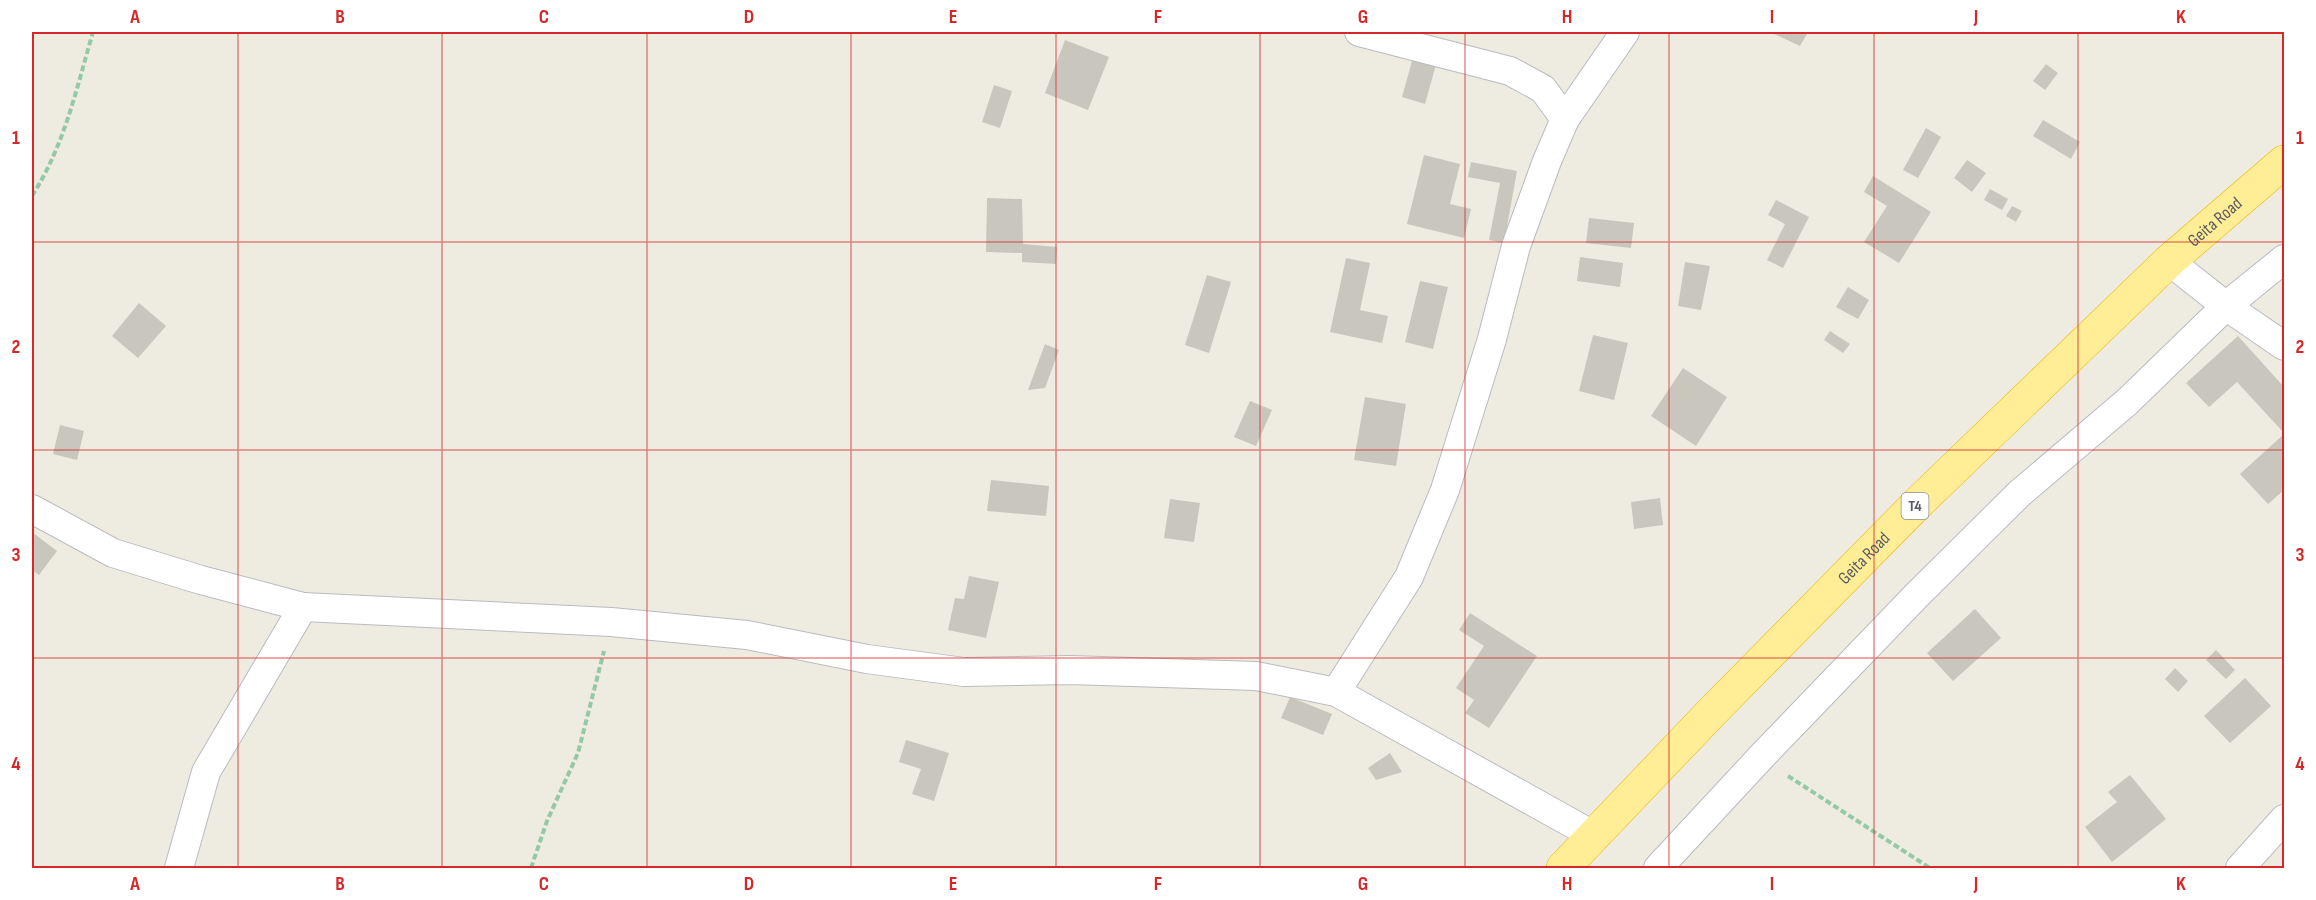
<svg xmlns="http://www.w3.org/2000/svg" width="2316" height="900" font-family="'Sofia Sans Condensed',sans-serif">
  <rect width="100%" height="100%" fill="#eeece0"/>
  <g fill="#c9c6bd">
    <path d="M1770,32H1808L1800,46Z"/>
    <path d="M1065,40L1109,57L1088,110L1045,93Z"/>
    <path d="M1414,54L1437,61L1425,104L1402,97Z"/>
    <path d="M2046,64L2058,73L2045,90L2033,81Z"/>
    <path d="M994,85L1012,91L1000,128L982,122Z"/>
    <path d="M2043,120L2080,142L2071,159L2033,136Z"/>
    <path d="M1926,128L1941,137L1918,178L1903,170Z"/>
    <path d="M1424,155L1460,164L1450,204L1471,209L1464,238L1407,224Z"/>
    <path d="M1967,160L1986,173L1972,192L1954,178Z"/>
    <path d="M1471,162L1517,171L1504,243L1489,240L1500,183L1468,177Z"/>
    <path d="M1873,176L1931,212L1899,263L1864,242L1887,206L1864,192Z"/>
    <path d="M1990,189L2008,199L2002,210L1984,200Z"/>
    <path d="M987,198L1022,199L1023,244L1057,247L1056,264L1022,262V253L986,252Z"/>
    <path d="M1776,200L1809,217L1783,268L1767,260L1785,224L1768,215Z"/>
    <path d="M2012,206L2022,211L2016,222L2006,216Z"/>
    <path d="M1589,218L1634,223L1631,248L1586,243Z"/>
    <path d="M1580,257L1623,263L1620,287L1577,281Z"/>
    <path d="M1346,258L1370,263L1360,310L1388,316L1382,343L1330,332Z"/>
    <path d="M1685,262L1710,266L1701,310L1678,306Z"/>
    <path d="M1207,275L1231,282L1209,353L1185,345Z"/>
    <path d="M1420,281L1448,287L1433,349L1405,342Z"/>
    <path d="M1848,287L1869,300L1858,319L1836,307Z"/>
    <path d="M139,303L166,326L138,358L112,336Z"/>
    <path d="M1830,331L1850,344L1843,353L1824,340Z"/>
    <path d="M1593,335L1628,343L1614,400L1579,391Z"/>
    <path d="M2238,336L2284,387V433L2237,382L2209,407L2186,383Z"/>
    <path d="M1045,344L1059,350L1045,388L1028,390Z"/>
    <path d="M1683,368L1727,397L1696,446L1651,416Z"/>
    <path d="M1365,397L1406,404L1396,466L1354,460Z"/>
    <path d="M1250,401L1272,410L1256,446L1234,437Z"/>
    <path d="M60,425L84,431L77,460L53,454Z"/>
    <path d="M2284,434V490L2268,504L2240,474Z"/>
    <path d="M991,480L1049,486L1046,516L987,511Z"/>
    <path d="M1660,498L1663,525L1634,529L1631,502Z"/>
    <path d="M1170,499L1200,503L1194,542L1164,538Z"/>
    <path d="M32,532L57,551L39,575L32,570Z"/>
    <path d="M969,576L999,582L986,638L948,630L955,598L964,599Z"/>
    <path d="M1975,609L2001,638L1953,681L1927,653Z"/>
    <path d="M1470,613L1537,656L1489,728L1465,713L1474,700L1456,688L1484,646L1459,630Z"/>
    <path d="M2216,650L2235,670L2226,679L2206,660Z"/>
    <path d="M2175,668L2188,681L2178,692L2165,679Z"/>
    <path d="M2245,678L2271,706L2230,743L2204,716Z"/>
    <path d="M1290,697L1332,714L1323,735L1281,718Z"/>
    <path d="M906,740L949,753L934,801L912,794L921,769L899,762Z"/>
    <path d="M1390,753L1402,772L1376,780L1368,768Z"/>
    <path d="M2130,775L2166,819L2112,862L2085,827L2117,802L2108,792Z"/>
  </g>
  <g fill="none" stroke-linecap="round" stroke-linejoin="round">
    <g stroke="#b9bbc1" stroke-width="30">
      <g id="minor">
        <path d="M1359,32L1510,71L1543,89L1565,119"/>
        <path d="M2169,261L2226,306L2284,346"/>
        <path d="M32,509L113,553L201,580L303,607L611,622L747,635L867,659L964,672L1070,670L1256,676L1336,692L1593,835"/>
        <path d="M1336,692L1409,577L1445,490L1492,339L1516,246L1547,161L1565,119L1625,32"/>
        <path d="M179,868L206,772L303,607"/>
        <path d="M1658,868L1763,755L1917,595L2020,493L2127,402L2226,306L2284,259"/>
        <path d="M2240,868L2284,819"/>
      </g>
    </g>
    <g stroke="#efb200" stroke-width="34">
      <g id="trunk">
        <path id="s1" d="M1563,868L1710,714L1915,506L2169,261L2284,162"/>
      </g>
    </g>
    <g stroke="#93caa5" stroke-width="4" stroke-dasharray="6 3" stroke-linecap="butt">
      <path d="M32,196C65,144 76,90 93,32"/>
      <path d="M1788,776L1930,868"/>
      <path d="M531,868L547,821L578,753L604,651"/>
    </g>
    <use href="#minor" stroke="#fff" stroke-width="28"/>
    <use href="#trunk" stroke="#ffee96" stroke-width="33"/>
  </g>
  <path fill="none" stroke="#d62828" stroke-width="1.5" stroke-opacity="0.55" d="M238,32V868M442,32V868M647,32V868M851,32V868M1056,32V868M1260,32V868M1465,32V868M1669,32V868M1874,32V868M2078,32V868M32,242H2284M32,450H2284M32,658H2284"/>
  <g text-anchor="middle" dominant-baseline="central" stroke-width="4.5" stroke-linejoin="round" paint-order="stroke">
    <rect fill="#fff" stroke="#8b8e92" stroke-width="1.5" x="1901.5" y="493" width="27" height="26" rx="4.5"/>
    <g font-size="16" font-weight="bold" fill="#595d63">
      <text x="1915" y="506">T4</text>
    </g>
    <g font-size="18" fill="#595d63" stroke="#fff">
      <text stroke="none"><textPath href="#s1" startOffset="918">Geita Road</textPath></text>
      <text stroke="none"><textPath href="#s1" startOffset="432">Geita Road</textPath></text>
    </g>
  </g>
  <rect width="2316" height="900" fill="none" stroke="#ffffff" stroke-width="66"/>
  <rect x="33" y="33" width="2250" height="834" fill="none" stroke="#d62828" stroke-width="2"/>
  <g font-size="20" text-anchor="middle" font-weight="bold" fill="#d62828">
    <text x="135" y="23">A</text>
    <text x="340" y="23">B</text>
    <text x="544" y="23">C</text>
    <text x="749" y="23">D</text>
    <text x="953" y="23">E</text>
    <text x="1158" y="23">F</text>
    <text x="1363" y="23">G</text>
    <text x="1567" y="23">H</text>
    <text x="1772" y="23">I</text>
    <text x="1976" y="23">J</text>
    <text x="2181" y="23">K</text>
    <text x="16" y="144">1</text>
    <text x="2300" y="144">1</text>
    <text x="16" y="353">2</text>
    <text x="2300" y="353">2</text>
    <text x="16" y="561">3</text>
    <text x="2300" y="561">3</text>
    <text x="16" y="770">4</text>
    <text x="2300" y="770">4</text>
    <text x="135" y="890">A</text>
    <text x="340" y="890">B</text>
    <text x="544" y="890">C</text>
    <text x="749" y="890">D</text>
    <text x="953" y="890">E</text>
    <text x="1158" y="890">F</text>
    <text x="1363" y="890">G</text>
    <text x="1567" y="890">H</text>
    <text x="1772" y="890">I</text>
    <text x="1976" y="890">J</text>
    <text x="2181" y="890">K</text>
  </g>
</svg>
